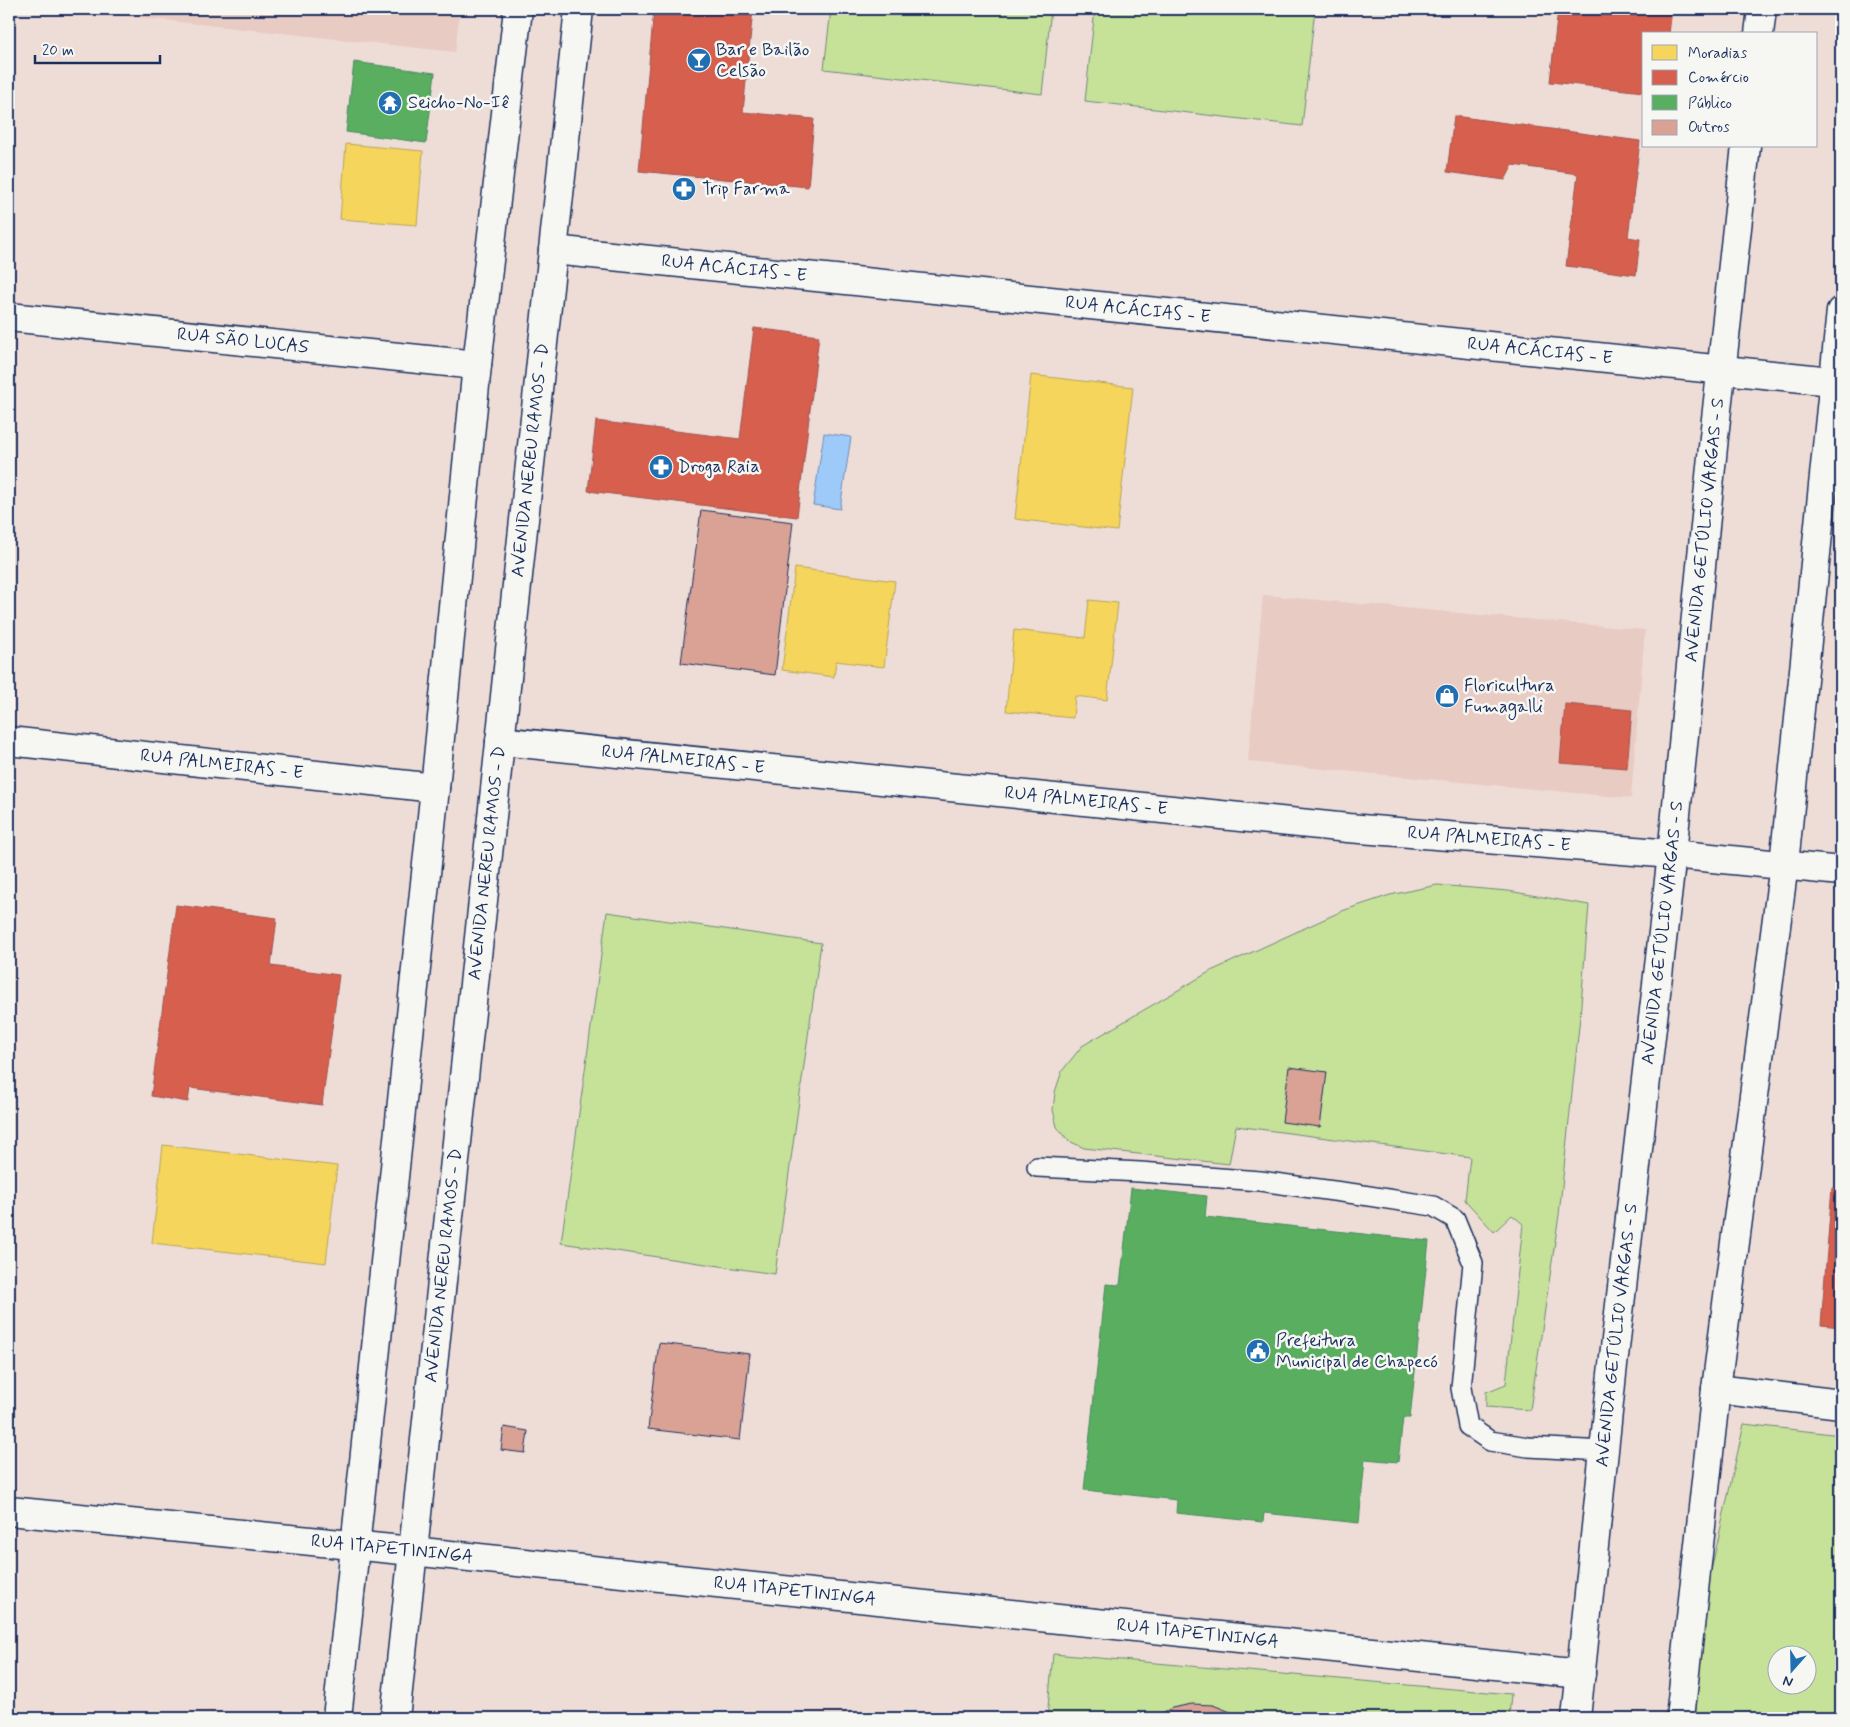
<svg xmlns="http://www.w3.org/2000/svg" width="1850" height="1727" font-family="Mynerve,sans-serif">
  <rect width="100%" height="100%" fill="#eeddd6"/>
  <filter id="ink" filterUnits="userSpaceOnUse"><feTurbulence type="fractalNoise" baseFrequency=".02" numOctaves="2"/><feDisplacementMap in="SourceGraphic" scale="10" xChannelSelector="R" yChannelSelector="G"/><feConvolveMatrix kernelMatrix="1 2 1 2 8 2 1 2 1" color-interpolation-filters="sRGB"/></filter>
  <g filter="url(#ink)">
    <g fill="#e8cbc2">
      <path d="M62,9H460L455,52Z"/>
      <path d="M1263,595L1645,630L1631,798L1248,762Z"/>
    </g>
    <g fill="#c6e198" stroke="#70887b" fill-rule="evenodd">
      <path d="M831,9H1051L1042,94L824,69Z"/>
      <path d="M1095,9H1315L1302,126L1085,101Z"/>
      <path d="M1437,885L1508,891L1589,905L1580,1017L1559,1215L1530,1410L1486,1407V1392L1506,1384L1523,1224L1512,1215L1494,1232L1465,1200L1470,1157L1236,1126L1229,1164L1084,1148L1069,1141L1057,1127L1053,1110L1055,1092L1062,1071L1082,1046L1211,971L1342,911L1390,895Z"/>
      <path d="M607,912L821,943L775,1274L561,1243Z"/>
      <path d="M1744,1424L1841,1435V1718H1678ZM1778,1654H1808V1684H1778Z"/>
      <path d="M1053,1654L1511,1694L1509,1718H1047Z"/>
    </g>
    <path fill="#9dcaf8" stroke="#698cba" d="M824,433L851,437L840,509L813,505Z"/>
    <g fill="#f6d55c" stroke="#b4a35d">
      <path d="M346,144L423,151L417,225L340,219Z"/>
      <path d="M1031,375L1133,387L1117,531L1015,519Z"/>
      <path d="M795,568L895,581L884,667L836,661L834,677L782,670Z"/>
      <path d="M1089,600L1118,603L1107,700L1075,696L1073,718L1006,711L1014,630L1085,638Z"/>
      <path d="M163,1145L337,1166L326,1263L152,1243Z"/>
    </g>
    <g fill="#d6604d" stroke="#9e5152">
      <path d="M654,9H753L743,112L814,119L808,187L639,171Z"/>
      <path d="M1558,9H1672L1669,34H1644V92L1550,82Z"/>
      <path d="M1454,116L1640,141L1628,237L1640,239L1636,275L1566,266L1578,174L1513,165L1505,180L1447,172Z"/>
      <path d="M754,328L819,336L797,517L588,491L596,421L740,439Z"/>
      <path d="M1565,704L1632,710L1627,768L1560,763Z"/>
      <path d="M176,905L277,918L271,966L339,975L322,1105L190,1088L188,1102L151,1096Z"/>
      <path d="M1832,1188L1841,1189V1327L1821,1325Z"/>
    </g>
    <g fill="#5aae61" stroke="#478860">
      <path d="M354,62L435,73L426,143L346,132Z"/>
      <path d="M1131,1188L1207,1196L1205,1217L1429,1241L1410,1418H1403L1398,1462L1365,1459L1359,1523L1264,1513L1263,1522L1176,1513L1177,1500L1084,1490L1106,1284L1120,1285Z"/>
    </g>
    <g fill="#daa295" stroke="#1b2f5e">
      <path d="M701,510L793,522L775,675L681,663Z"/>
      <path d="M1289,1067L1327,1072L1320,1127L1282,1122Z"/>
      <path d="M659,1343L750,1354L740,1440L648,1429Z"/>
      <path d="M504,1427L528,1431L525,1453L501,1450Z"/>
      <path d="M1192,1704L1213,1705L1233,1713L1240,1718H1152L1172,1708Z"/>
    </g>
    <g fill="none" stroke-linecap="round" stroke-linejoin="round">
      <g stroke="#1b2f5e" stroke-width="22">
        <path id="service" d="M1037,1167L1140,1172L1260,1181L1356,1194L1433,1206L1455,1219L1473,1263L1461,1388L1468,1426L1490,1441L1528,1447L1604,1451"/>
      </g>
      <g stroke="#1b2f5e" stroke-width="31">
        <g id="minor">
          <path id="s1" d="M553,250L1841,382"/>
          <path id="s2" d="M9,317L477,365"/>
          <path id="s3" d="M9,741L435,788"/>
          <path id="s4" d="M500,741L1348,828L1672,854L1841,871"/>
          <path d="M1716,1389L1841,1404"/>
          <path id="s5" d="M9,1511L412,1551L1581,1674"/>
        </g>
      </g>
      <g stroke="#1b2f5e" stroke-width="31">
        <g id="tertiary">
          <path d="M1759,34L1762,9"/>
          <path d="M337,1718L435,788L477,365L518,9"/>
          <path id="s6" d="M395,1718L579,9"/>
          <path id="s7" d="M1576,1718L1612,1374L1672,854L1714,437L1746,146"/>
          <path d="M1680,1718L1716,1389L1784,864L1841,311"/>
        </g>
      </g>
      <use href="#service" stroke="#f6f6f2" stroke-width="19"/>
      <use href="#minor" stroke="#f6f6f2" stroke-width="28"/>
      <use href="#tertiary" stroke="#f6f6f2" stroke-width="28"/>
    </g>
  </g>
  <defs>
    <g id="bar-disc" transform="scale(1.25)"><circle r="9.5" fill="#1f6fb2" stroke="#f6f6f2"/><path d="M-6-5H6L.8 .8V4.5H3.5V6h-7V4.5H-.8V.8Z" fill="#fff"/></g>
    <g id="temple-disc" transform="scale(1.25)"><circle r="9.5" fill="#1f6fb2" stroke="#f6f6f2"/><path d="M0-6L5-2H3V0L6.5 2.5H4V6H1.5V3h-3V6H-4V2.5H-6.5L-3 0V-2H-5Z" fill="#fff"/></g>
    <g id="pharmacy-disc" transform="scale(1.25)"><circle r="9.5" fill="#1f6fb2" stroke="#f6f6f2"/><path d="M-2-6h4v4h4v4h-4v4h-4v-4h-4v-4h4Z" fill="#fff"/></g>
    <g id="shop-disc" transform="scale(1.25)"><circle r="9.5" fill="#1f6fb2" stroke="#f6f6f2"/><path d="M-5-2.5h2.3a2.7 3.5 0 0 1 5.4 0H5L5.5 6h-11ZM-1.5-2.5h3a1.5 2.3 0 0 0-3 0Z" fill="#fff"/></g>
    <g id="civic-disc" transform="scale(1.25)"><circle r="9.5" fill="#1f6fb2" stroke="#f6f6f2"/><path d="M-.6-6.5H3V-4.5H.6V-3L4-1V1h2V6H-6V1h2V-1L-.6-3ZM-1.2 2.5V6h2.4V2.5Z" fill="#fff"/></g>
  </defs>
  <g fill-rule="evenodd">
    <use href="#bar-disc" x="699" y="60"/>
    <use href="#temple-disc" x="390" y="103"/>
    <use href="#pharmacy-disc" x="684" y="189"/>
    <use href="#pharmacy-disc" x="661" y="467"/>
    <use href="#shop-disc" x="1447" y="696"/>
    <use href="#civic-disc" x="1258" y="1351"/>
  </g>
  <g text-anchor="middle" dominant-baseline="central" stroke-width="5" stroke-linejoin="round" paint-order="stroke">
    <g font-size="18" fill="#1b2f5e" stroke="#f6f6f2" text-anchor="start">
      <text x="716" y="50">Bar e Bailão<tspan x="716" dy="21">Celsão</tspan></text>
      <text x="408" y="103">Seicho-No-Iê</text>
      <text x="702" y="189">Trip Farma</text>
      <text x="678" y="467">Droga Raia</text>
      <text x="1464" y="686">Floricultura<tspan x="1464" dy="21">Fumagalli</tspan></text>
      <text x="1276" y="1341">Prefeitura<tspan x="1276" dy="21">Municipal de Chapecó</tspan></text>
    </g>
    <g font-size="18" fill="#1b2f5e" stroke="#f6f6f2">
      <text stroke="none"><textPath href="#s1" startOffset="182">RUA ACÁCIAS - E</textPath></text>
      <text stroke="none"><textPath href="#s1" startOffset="588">RUA ACÁCIAS - E</textPath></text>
      <text stroke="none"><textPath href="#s2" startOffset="235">RUA SÃO LUCAS</textPath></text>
      <text stroke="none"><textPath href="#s1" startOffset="992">RUA ACÁCIAS - E</textPath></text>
      <text stroke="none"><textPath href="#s6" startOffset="1265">AVENIDA NEREU RAMOS - D</textPath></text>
      <text stroke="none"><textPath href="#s7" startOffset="1195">AVENIDA GETÚLIO VARGAS - S</textPath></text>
      <text stroke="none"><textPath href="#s4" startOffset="184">RUA PALMEIRAS - E</textPath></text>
      <text stroke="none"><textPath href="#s3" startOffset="214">RUA PALMEIRAS - E</textPath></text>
      <text stroke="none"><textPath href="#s4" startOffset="589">RUA PALMEIRAS - E</textPath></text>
      <text stroke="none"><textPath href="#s4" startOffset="994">RUA PALMEIRAS - E</textPath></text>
      <text stroke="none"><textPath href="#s6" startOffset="860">AVENIDA NEREU RAMOS - D</textPath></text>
      <text stroke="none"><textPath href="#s7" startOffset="790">AVENIDA GETÚLIO VARGAS - S</textPath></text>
      <text stroke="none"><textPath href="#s6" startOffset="455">AVENIDA NEREU RAMOS - D</textPath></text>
      <text stroke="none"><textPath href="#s7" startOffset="385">AVENIDA GETÚLIO VARGAS - S</textPath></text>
      <text stroke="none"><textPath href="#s5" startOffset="385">RUA ITAPETININGA</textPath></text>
      <text stroke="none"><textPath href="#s5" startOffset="790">RUA ITAPETININGA</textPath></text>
      <text stroke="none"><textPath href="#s5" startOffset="1195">RUA ITAPETININGA</textPath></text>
    </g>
  </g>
  <rect width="1850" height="1727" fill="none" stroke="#f6f6f2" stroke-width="30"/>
  <rect x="15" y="15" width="1820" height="1697" fill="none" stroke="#1b2f5e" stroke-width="2" filter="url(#ink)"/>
  <rect x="1642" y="32" width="175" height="115" fill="#f6f6f2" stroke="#9ea6b7"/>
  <rect x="1652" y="45" width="25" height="15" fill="#f6d55c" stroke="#9ea6b7"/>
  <text x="1688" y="58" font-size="15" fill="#1b2f5e">Moradias</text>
  <rect x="1652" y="70" width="25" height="15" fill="#d6604d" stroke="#9ea6b7"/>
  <text x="1688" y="82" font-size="15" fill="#1b2f5e">Comércio</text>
  <rect x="1652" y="95" width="25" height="15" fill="#5aae61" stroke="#9ea6b7"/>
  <text x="1688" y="108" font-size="15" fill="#1b2f5e">Público</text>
  <rect x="1652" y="120" width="25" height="15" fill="#daa295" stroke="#9ea6b7"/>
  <text x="1688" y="132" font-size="15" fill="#1b2f5e">Outros</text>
  <g transform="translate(1792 1670) rotate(200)"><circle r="24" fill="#f6f6f2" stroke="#9ea6b7"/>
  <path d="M0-4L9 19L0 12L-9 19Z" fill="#1f6fb2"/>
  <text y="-8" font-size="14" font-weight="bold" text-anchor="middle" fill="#1b2f5e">N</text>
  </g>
  <path d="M35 55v8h125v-8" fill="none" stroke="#1b2f5e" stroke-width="2.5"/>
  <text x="42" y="55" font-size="15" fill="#1b2f5e" stroke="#f6f6f2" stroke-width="4" paint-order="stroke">20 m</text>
</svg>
